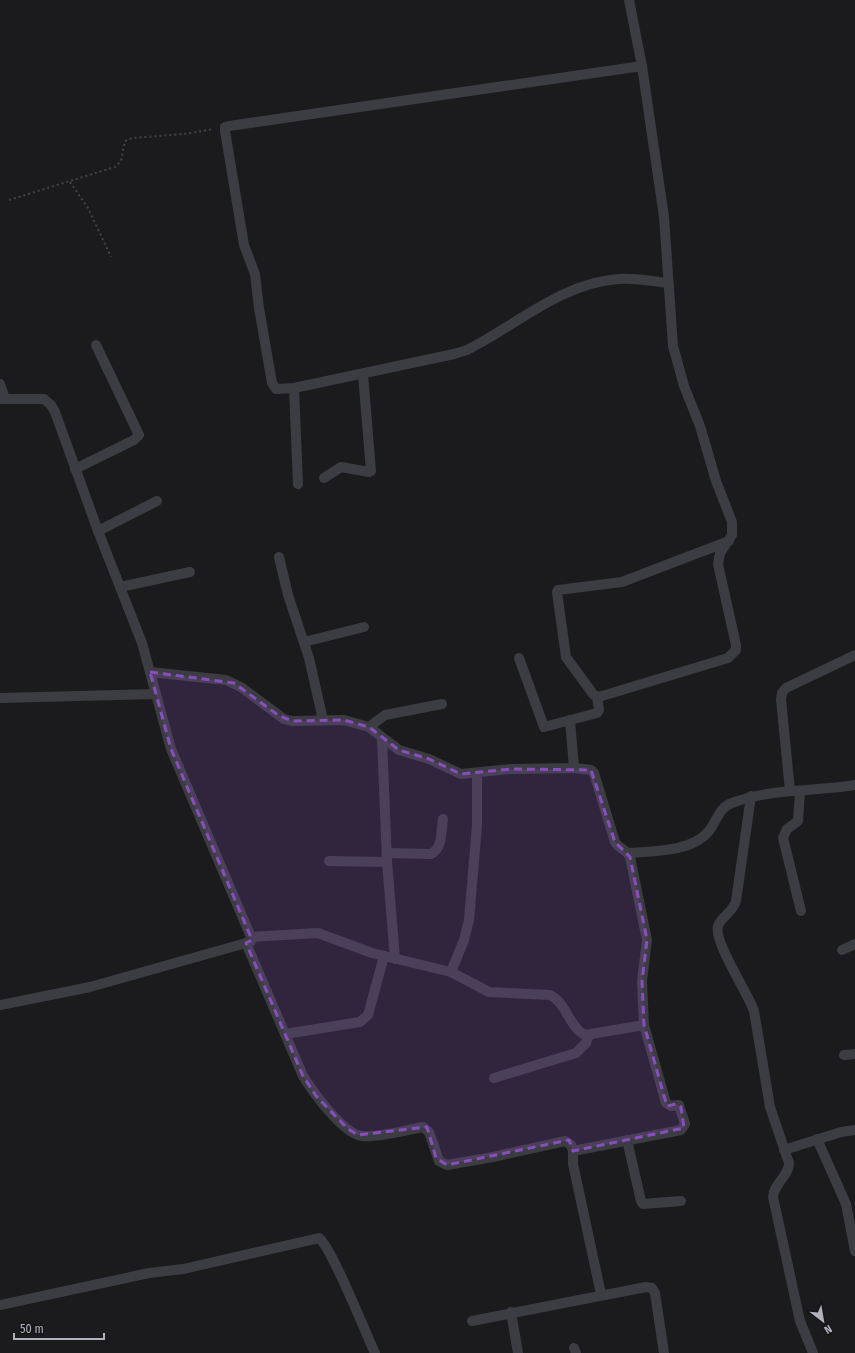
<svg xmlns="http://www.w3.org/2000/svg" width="855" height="1353" font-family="'Fira Sans Condensed',sans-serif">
  <rect width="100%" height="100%" fill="#1b1b1d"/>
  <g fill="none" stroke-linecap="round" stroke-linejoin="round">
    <g stroke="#424449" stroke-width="2" stroke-dasharray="2 3" stroke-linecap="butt">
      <path d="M70,182L88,208L111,257"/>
      <path d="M9,200L115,167L121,161L125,141L132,138L184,134L214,129"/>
    </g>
    <g stroke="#3c3d42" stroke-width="10">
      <path d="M629,0L642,66L664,217L673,346L684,386L700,426L716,481L732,522V535L720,553L718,564L736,645V650L728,658L602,696L597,697L593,694L566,657L557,592L558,590L622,582L729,541"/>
      <path d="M642,66L229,126L225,127V131L244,245L255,274L259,308L272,383L276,389L294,388L454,354L467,350C517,325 561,283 619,279C635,278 652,281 668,283"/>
      <path d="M0,384L5,399"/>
      <path d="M294,388L298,484"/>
      <path d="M0,399H44L51,405L55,412L98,531L142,643L171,749L251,937V941L246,943L90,987L0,1005"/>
      <path d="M75,469L134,440L139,435L96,345"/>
      <path d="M324,478L341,467L369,472L371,471L363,374"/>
      <path d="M98,531L157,501"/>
      <path d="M279,557L288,595L309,658L323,720"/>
      <path d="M120,587L190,572"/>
      <path d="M304,642L364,627"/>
      <path d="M519,658L544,727L597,713L599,710L597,697"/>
      <path d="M150,672L226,680L241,687L284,719L292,721L344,720L369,727L399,750L429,759L461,774L511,769L574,768L591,770L594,773L615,842C619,849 627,849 630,857L647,940L642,981L644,1025L666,1103L671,1106L679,1105L685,1124L681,1130L573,1151"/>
      <path d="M0,698L156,694"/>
      <path d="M570,720L574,768"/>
      <path d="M369,727L385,715L442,704"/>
      <path d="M382,738L387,862L395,959"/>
      <path d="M790,791L781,699L782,693L786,688L855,655"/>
      <path d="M800,791L798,821L787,829L783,838L801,911"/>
      <path d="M751,796L736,901C733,912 722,916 718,926C713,941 749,995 754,1011L770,1107L789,1163C789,1176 774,1183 773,1197L800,1321L813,1353"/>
      <path d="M387,853L431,854C443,848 441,831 443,819"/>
      <path d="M629,853C653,851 692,852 709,831C717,821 719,807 732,803C771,788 814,792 855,785"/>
      <path d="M329,861L387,862"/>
      <path d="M251,937L318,933L372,953L451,972L489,992L550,995C566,1002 569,1027 585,1035L644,1025"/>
      <path d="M246,943L303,1076C313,1092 343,1134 362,1136C378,1138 406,1130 423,1127L429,1132L439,1161L447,1165L493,1157L565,1141L571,1145L573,1151V1164L601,1294"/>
      <path d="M842,950L855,944"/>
      <path d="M451,972L464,940L469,920L477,825V774"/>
      <path d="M285,1034L360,1022L368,1015L384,956"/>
      <path d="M844,1055L855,1054"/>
      <path d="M494,1078L576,1053L586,1043L589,1035"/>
      <path d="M817,1139L846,1204L855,1251"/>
      <path d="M627,1140L641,1201L643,1204L681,1201"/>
      <path d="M784,1150L841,1132L855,1130"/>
      <path d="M0,1305L149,1273L183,1269L319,1238C331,1246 366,1334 375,1353"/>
      <path d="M511,1312L518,1353"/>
      <path d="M472,1321L646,1287L652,1288L655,1293L664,1353"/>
      <path d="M574,1348L576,1353"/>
    </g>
  </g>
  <path fill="#884ebe" fill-opacity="0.2" stroke="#884ebe" stroke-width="3" stroke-dasharray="8 5" stroke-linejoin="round" d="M150,672L234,683L278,715L292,721L344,720L369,727L399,750L429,759L461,774L511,769L591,770L615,842L630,857L647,940L642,981L644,1025L667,1106L676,1104L681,1107L684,1128L573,1151L569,1140L447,1165L436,1158L427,1127L358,1135L348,1129L316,1096L303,1076L246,943L252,940L171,749Z"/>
  <g transform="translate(823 1321) rotate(149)" stroke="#161618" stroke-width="3" paint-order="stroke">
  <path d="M0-3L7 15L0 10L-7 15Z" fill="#afb2bb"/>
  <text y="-6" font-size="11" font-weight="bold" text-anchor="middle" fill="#afb2bb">N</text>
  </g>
  <path d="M14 1333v6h90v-6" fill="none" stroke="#afb2bb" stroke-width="2"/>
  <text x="20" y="1333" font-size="12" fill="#afb2bb" stroke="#161618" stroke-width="3" paint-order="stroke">50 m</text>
</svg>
